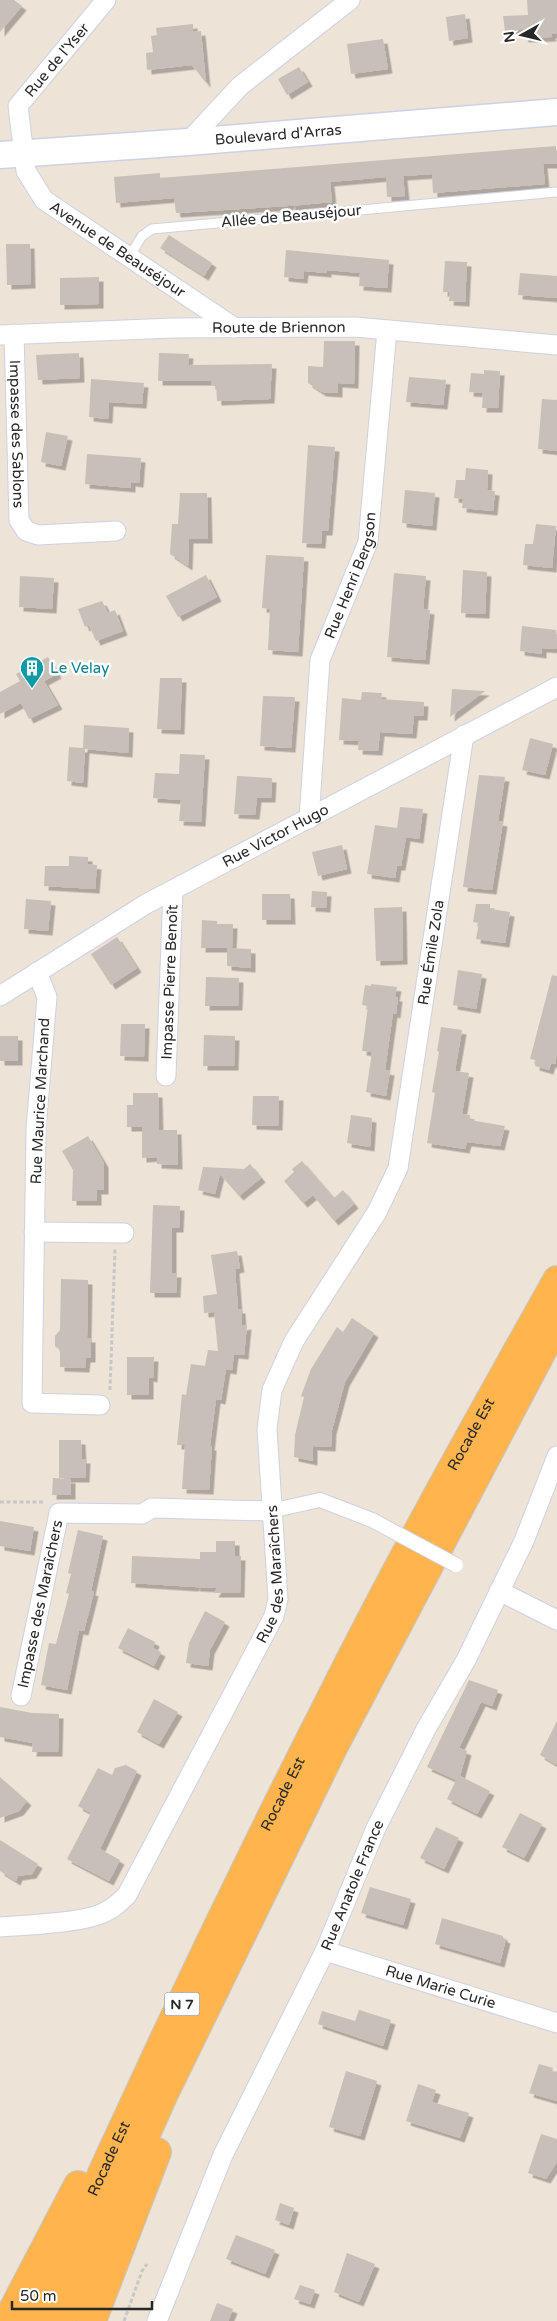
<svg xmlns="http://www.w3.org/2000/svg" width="557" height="2321" font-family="'Varela Round',sans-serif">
  <defs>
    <filter id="shadow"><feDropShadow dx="4.5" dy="4.5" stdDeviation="0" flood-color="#0004"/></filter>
  </defs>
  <rect width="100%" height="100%" fill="#ede3d7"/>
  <g fill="#c7c0b8" filter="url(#shadow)">
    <path d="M0,0H14L22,6L0,32Z"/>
    <path d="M527,0H557V34H551L552,37L524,38L523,29L505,31L503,16L528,15Z"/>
    <path d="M465,14L468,38L449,41L446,17Z"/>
    <path d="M193,24V32L201,31L206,83L192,65L147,70L146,53L153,52L151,36L157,35L156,28Z"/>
    <path d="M383,39L388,69L351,74L347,44Z"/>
    <path d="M299,67L308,82L287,95L278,79Z"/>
    <path d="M556,146L557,164H543L545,184L433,193L432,174L403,176L405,196L387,197L386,177L330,182L332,202L290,206L291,202L288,206L176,213L174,198L116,203L114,177L160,173V178Z"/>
    <path d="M169,235L212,263L204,276L160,248Z"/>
    <path d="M6,244H30L31,284L7,285Z"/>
    <path d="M286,250L389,260L387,288L359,286L360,273L327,270V273L304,271L303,279L284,277Z"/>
    <path d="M445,261L467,262L465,302L449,301L450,292H443Z"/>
    <path d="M520,273L557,276V298L518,295Z"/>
    <path d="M99,277V304L60,305V278Z"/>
    <path d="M324,341H355L354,384L338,383V393L322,392L308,383V366L323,367Z"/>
    <path d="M79,353L80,378L38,380L36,355Z"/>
    <path d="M159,353L189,354L188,365L272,364L270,399L217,401L216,385H211V381H158Z"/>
    <path d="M484,370L500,371L498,408H482L483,393L469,392L471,373L484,374Z"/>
    <path d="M409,377L446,380L443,405L406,402Z"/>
    <path d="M91,379L144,383L142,404L109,402L108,419L89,417Z"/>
    <path d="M542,399L557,400V451L538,449Z"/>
    <path d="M46,432L68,436L61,466L41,462Z"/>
    <path d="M308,445L335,447L328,531H322L321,544L302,543Z"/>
    <path d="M87,454L141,458L139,483L131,482V488L85,484Z"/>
    <path d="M466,468L488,470L487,490L495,491L493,511L462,508L463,499L454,498L456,480H465Z"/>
    <path d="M405,490L435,493L432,526L402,523Z"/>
    <path d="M180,493H207L208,539H189L188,566L170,554L172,524H178Z"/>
    <path d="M536,524L556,526L552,568L523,565L525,544H533Z"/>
    <path d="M266,555L304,557L298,652L268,650L270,609L262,608Z"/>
    <path d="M463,570L487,572L485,614L461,613Z"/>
    <path d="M394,573L426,576L423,609L430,610L425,660L387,657Z"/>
    <path d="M206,575L217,597L178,617L166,596Z"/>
    <path d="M20,576L54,578L52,609L19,607Z"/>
    <path d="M102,601L108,613L115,610L123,631L96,641L89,625L85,627L78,609Z"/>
    <path d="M522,626L556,630L557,649L542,648V654L520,651Z"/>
    <path d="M48,657L57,674L44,681L58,705L29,719L21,703L0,714V692L20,681L16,674Z"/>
    <path d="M160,678H182L180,730L157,729Z"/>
    <path d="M452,689L467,690L485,691L450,717Z"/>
    <path d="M362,692L382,693L381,699L424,702L423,716H414L412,734L380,732L378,751L358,750L359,741L339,740L342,698L361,700Z"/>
    <path d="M263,696L295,697L291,748L260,746Z"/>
    <path d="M84,725L129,728L128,753L85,749L83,783L67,781L69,747L83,748Z"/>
    <path d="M530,738L553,744L545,775L522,770Z"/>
    <path d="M180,754L205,755L201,822L179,821L181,800L153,798L155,773L179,774Z"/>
    <path d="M479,775L505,777L498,821L503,822L492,890L463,887Z"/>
    <path d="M237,776L272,778L271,798H257L255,815L234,814Z"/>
    <path d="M400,807L423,809L419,839L406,837L401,866H397L395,878L367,874L375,825L397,828Z"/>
    <path d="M342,845L347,869L318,876L312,852Z"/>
    <path d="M69,856L88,857V864L97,865L95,889L44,886L45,866H69Z"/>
    <path d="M312,891L327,892L326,908L311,907Z"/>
    <path d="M262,894H290L291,920H262Z"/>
    <path d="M26,899L51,901L48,931L24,929Z"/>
    <path d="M476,904H490V909L510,912L505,943L476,939L479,923L473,922Z"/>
    <path d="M402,907L403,960L376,961L374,908Z"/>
    <path d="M202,920L217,921V924H233L232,948H201Z"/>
    <path d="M117,937L137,968L111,985L91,954Z"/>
    <path d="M227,948L251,949V968L227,966Z"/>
    <path d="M458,970L482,974L476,1009L453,1005Z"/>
    <path d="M552,975L557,976V1055L555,1064L551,1063L549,1070L535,1066L536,1060L530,1059Z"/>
    <path d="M206,977L239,978L238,1006H205Z"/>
    <path d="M371,984L397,987L395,997H398L396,1014L393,1013L385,1070L390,1071L386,1096L366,1092L372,1052L362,1051L368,1006L362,1005L365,985L371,986Z"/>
    <path d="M121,1024H145L144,1057L120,1056Z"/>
    <path d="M441,1027L462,1030L455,1071L469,1073L462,1114L470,1115V1120L505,1126L500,1146L467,1142L465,1149L427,1143L435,1093L432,1092L439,1052L437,1051Z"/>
    <path d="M204,1035L235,1036L234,1066H203Z"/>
    <rect x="0" y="1036" width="18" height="25"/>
    <path d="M133,1093H158L159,1130H177L178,1165L157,1164V1157L142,1158V1127H127V1105H133Z"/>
    <path d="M253,1096H279L278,1126L252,1125Z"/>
    <path d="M351,1115L372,1118L370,1147L347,1143Z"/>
    <path d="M88,1136L104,1163V1190H97V1201H72L73,1170L62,1151Z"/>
    <path d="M302,1161L334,1198L343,1190L354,1204L334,1221L313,1195L303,1203L284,1181L294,1172L292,1169Z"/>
    <path d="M250,1164L261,1178L239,1196L220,1174L215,1194L198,1190L203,1167L244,1169Z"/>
    <path d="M153,1205L180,1206L179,1228H172V1273H177L176,1293H150Z"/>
    <path d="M237,1251L240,1268L235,1269L238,1309H241L242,1326L247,1325L244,1355L234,1354L232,1370L226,1369L221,1400L216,1399L210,1446H212L209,1490L182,1489L185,1445H177L182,1394L186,1395L191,1364L205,1366L208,1350L218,1351L214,1312L204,1313L203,1296L217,1294L211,1255Z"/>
    <path d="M61,1279L88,1280L87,1338H91V1358H86L85,1368L60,1367V1350L55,1346V1336L60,1330Z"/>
    <path d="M352,1318L374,1333L345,1382L332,1430L331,1447L313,1446V1461L294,1457L295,1435L304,1397L301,1396L311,1369L337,1327L343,1332Z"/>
    <path d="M127,1357H154L153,1378L149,1377V1395H127Z"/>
    <path d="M59,1440H81L82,1459H86L85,1478H59Z"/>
    <path d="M53,1478L71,1479V1495H52Z"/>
    <path d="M0,1521L34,1527L30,1551L0,1546Z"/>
    <path d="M78,1530L103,1536L91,1591L94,1592L84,1631L79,1630L67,1690L41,1685L49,1643L56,1644L69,1594L66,1593L71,1574L68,1573Z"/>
    <path d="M216,1541H235V1556H241L240,1593H214L217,1588L195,1587L196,1583L194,1587L131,1583L132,1556L200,1559V1552H216Z"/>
    <path d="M205,1611L225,1622L210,1650L208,1666L186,1663L189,1643Z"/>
    <path d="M128,1628L155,1642L153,1648L161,1652L154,1666L118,1648Z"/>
    <path d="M469,1680L498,1690L492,1706L481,1702L459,1748L467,1751L460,1776L490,1791L477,1814L447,1799L456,1780L427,1767Z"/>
    <path d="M154,1699L178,1712L159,1744L137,1732Z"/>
    <path d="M0,1707L32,1713L59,1714L58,1752H32L33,1743L0,1737Z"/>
    <path d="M557,1721V1765L540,1755Z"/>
    <path d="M126,1765L137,1771L100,1849L120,1860L109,1881L67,1859L91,1813L78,1806L98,1768L112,1775L115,1768Z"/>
    <path d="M0,1777L27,1801L19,1811L0,1818Z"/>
    <path d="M520,1813L542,1824L524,1858L502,1847Z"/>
    <path d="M436,1827L459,1838L444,1869L420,1858Z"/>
    <path d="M0,1840L38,1864L32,1874L18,1876L16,1881L0,1871Z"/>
    <path d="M370,1887L411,1899L403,1925L361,1913Z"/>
    <path d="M442,1918L503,1936V1938L506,1939L500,1963L435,1944Z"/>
    <path d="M359,2010L391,2020L383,2046L318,2024L322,2011L355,2021Z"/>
    <path d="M539,2064L553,2068L552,2071L557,2072V2101L529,2093Z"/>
    <path d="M346,2071L377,2081L360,2136L329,2127Z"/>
    <path d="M418,2084L436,2090L432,2102L469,2113L460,2138L406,2121Z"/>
    <path d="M541,2134L557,2139V2162L546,2179L528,2173Z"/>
    <path d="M280,2203L294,2208L289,2225L275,2220Z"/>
    <path d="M236,2235L275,2250L265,2274L226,2259Z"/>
    <path d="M347,2253L375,2264L359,2302L334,2292Z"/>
    <path d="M300,2285L315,2290L310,2304L294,2299Z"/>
    <path d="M217,2303L233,2309L228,2321H210Z"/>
  </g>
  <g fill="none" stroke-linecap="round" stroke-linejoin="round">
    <g stroke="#cdd1e3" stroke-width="11">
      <path id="service" d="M129,257L142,236L152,229L557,192"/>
    </g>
    <g stroke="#cdd1e3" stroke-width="16">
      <path id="pedestrian" d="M270,1511L320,1500L372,1520"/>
    </g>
    <g stroke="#cdd1e3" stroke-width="21">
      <g id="minor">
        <path id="s1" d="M106,0L18,106L26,171L44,200L235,328"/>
        <path d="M188,142L240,86L350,0"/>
        <path id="s2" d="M14,334L19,520L26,531L38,535L116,531"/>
        <path id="s3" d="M0,335L173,328L355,327L557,345"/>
        <path id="s4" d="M309,819L320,660L368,542L387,330"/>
        <path d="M37,972L47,997L36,1129L32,1403L100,1405"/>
        <path id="s5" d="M0,996L146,904L557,687"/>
        <path id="s6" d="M166,1076L173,890"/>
        <path d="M34,1232L124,1233"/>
        <path d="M499,1591L557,1620"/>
        <path id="s7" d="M21,1696L59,1513L142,1514L152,1508L270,1511"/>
        <path id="s8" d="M0,1927C25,1925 85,1923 105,1912C114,1908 120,1902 127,1895L274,1616L278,1599L267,1429L272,1390L294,1341L377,1212L398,1168L464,735"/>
        <path id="s9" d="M325,1951L557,2023"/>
        <path id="s10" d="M157,2321L223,2155L325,1951L376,1828L426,1729L466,1660L524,1541L557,1456"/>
      </g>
    </g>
    <g stroke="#cdd1e3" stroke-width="29">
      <g id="secondary">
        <path id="s11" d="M0,155L188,142L557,112"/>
      </g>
    </g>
    <g stroke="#c7c7c7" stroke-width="30">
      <g id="trunk">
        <path d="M7,2321L78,2185"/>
        <path id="s12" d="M36,2321C129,2109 229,1898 334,1692C404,1552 481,1416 557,1280"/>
        <path d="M62,2321L163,2096L334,1746L557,1323"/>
        <path d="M92,2321L157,2152"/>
      </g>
    </g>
    <g stroke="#c7c7c7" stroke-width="3" stroke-dasharray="4 2.5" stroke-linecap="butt">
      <path d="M110,1390L115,1249"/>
      <path d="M0,1502H45"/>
      <path d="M124,2321L142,2271L147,2264"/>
    </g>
    <use href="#service" stroke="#fff" stroke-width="9"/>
    <use href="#pedestrian" stroke="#fff" stroke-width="14"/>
    <use href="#minor" stroke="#fff" stroke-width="19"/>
    <use href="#secondary" stroke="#fff" stroke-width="26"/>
    <use href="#trunk" stroke="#ffb44d" stroke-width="28"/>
    <g stroke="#cdd1e3" stroke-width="16" stroke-linecap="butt">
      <path id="pedestrian-bridge" d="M372,1520L456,1565"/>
    </g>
    <use href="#pedestrian-bridge" stroke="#fff" stroke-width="14"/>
  </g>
  <defs>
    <g id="building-pin" transform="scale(1.25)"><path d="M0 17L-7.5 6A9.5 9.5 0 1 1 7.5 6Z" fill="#0f9aa8" stroke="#fff"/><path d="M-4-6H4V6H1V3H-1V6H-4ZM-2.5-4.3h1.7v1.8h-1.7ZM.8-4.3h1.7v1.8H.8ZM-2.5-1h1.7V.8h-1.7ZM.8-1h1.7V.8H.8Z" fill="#fff"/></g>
  </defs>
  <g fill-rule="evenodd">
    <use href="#building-pin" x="32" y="668"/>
  </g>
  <g text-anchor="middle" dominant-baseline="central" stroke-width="5" stroke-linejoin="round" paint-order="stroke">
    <rect fill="#fff" stroke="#686868" stroke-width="1" x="164.5" y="1992.5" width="35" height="23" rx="4"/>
    <g font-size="14" font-weight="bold" fill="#282828">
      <text x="182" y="2004">N 7</text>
    </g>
    <g font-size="15" fill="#282828" stroke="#fff">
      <text transform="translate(57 60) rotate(-50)">Rue de l'Yser</text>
      <text stroke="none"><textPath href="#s11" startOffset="279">Boulevard d'Arras</textPath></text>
      <text transform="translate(291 216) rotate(-5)">Allée de Beauséjour</text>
      <text stroke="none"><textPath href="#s1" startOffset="326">Avenue de Beauséjour</textPath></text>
      <text stroke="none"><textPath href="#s3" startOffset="279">Route de Briennon</textPath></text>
      <text stroke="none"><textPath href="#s2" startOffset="100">Impasse des Sablons</textPath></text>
      <text stroke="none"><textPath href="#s4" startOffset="250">Rue Henri Bergson</textPath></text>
      <text stroke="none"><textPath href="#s5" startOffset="319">Rue Victor Hugo</textPath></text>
      <text stroke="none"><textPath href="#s8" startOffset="1151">Rue Émile Zola</textPath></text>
      <text stroke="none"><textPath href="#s6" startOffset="94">Impasse Pierre Benoît</textPath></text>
      <text transform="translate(40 1101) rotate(-87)">Rue Maurice Marchand</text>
      <text stroke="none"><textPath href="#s12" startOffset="988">Rocade Est</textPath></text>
      <text stroke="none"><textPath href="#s8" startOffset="491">Rue des Maraîchers</textPath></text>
      <text stroke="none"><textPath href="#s7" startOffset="94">Impasse des Maraîchers</textPath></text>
      <text stroke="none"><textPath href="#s12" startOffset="582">Rocade Est</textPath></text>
      <text stroke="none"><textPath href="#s10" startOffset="478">Rue Anatole France</textPath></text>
      <text stroke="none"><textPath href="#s9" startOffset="121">Rue Marie Curie</textPath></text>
      <text stroke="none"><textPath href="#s12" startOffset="178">Rocade Est</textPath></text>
    </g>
    <g font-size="15" fill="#0d838f" stroke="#fff" text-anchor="start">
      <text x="50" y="668">Le Velay</text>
    </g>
  </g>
  <g transform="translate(522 35) rotate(262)" stroke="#ffffff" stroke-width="4" paint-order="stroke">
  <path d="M0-4L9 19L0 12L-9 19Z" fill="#282828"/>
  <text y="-8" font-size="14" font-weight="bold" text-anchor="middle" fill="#282828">N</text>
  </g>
  <path d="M12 2301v8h140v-8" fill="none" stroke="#282828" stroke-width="2.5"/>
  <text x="20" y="2301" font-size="15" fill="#282828" stroke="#ffffff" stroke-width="4" paint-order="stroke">50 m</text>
</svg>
